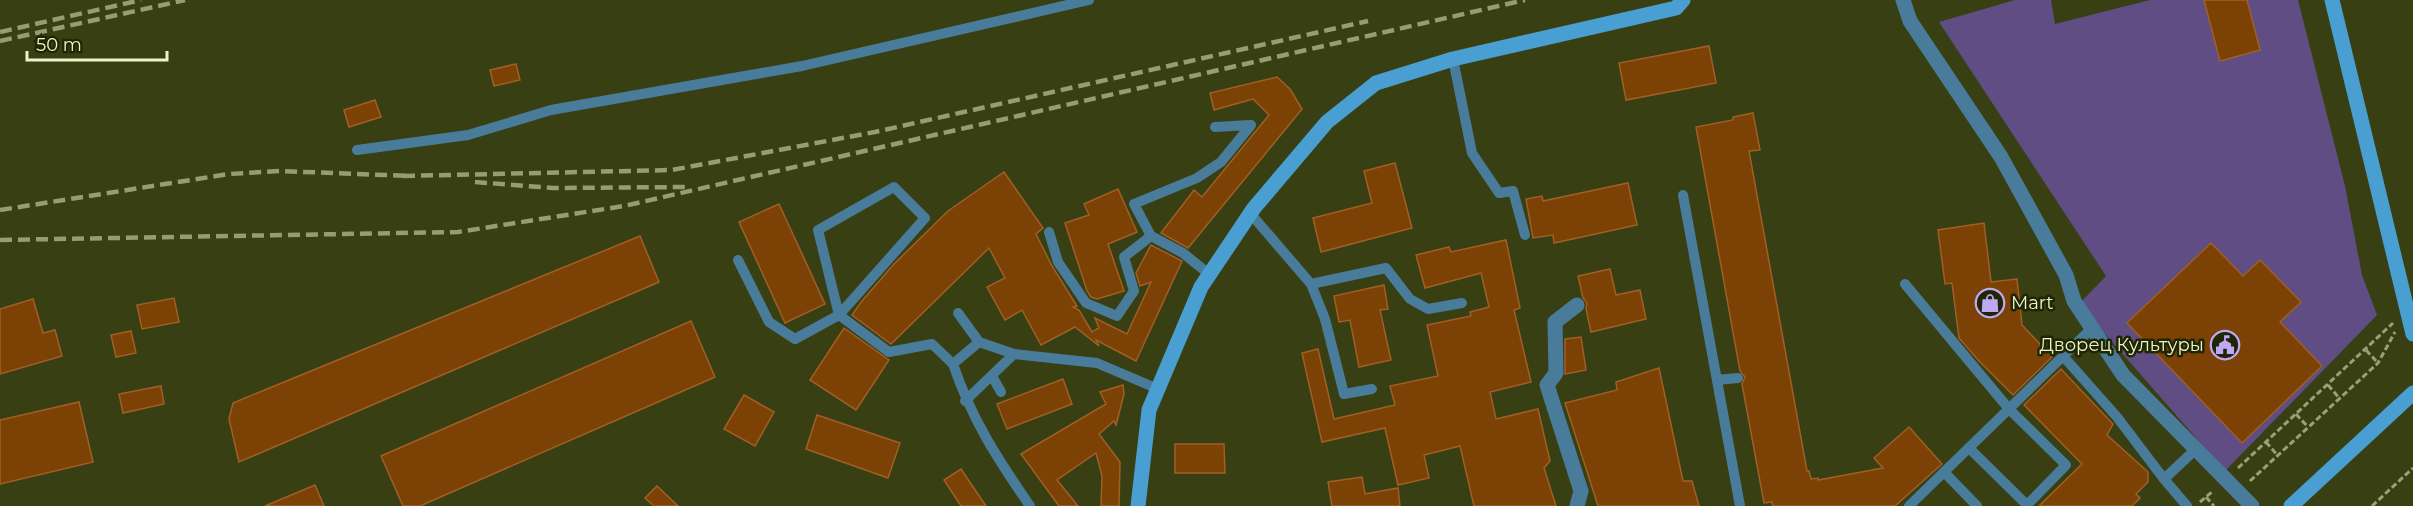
<svg xmlns="http://www.w3.org/2000/svg" width="2413" height="506" font-family="Montserrat,sans-serif">
  <rect width="100%" height="100%" fill="#384013"/>
  <path fill="#5f4d84" d="M2015,0H2051L2055,24L2150,0H2298L2345,186L2362,275L2377,315L2225,471L2079,304L2106,276L1939,22Z"/>
  <g fill="#7c4104" stroke="#a05f27" stroke-width="1.5">
    <path d="M2204,0H2247L2260,50L2220,61Z"/>
    <path d="M1709,46L1716,83L1626,100L1619,63Z"/>
    <path d="M516,64L520,80L494,86L490,70Z"/>
    <path d="M1277,77L1290,89L1302,109L1188,248L1161,233L1194,190L1202,197L1269,115L1253,99L1214,110L1210,93Z"/>
    <path d="M375,100L381,117L349,127L344,110Z"/>
    <path d="M1753,113L1760,150L1749,151L1807,471H1809L1811,479L1818,478V480L1883,468L1874,458L1909,427L1942,464L1895,506H1773L1772,502L1764,503L1742,384L1745,377L1740,371L1696,127L1733,120V117Z"/>
    <path d="M1395,163L1412,228L1321,252L1313,218L1372,203L1364,171Z"/>
    <path d="M1004,172L1043,228L1036,234L1052,266L1077,306L1073,307L1079,310L1092,332L1099,328L1095,318L1127,334L1151,282L1140,286L1136,273L1151,245L1182,261L1136,361L1096,340L1099,346L1075,327L1041,345L1022,310L1005,320L987,287L1005,278L989,248L891,344L852,315L862,301L894,264L948,211Z"/>
    <path d="M1628,183L1637,225L1554,243L1553,235L1533,238L1526,199L1542,196L1543,201Z"/>
    <path d="M1118,189L1137,232L1108,244L1124,291L1097,299L1091,297L1087,291L1065,223L1089,215L1084,204Z"/>
    <path d="M779,204L825,304L785,323L739,222Z"/>
    <path d="M1984,223L1991,282L2017,279L2022,325L2052,357L2013,395L1979,361L1959,338L1952,283L1945,284L1938,230Z"/>
    <path d="M640,236L659,282L239,462L229,419L233,403Z"/>
    <path d="M1506,240L1520,308L1514,310L1531,382L1490,392L1496,419L1538,409L1550,461L1544,468L1556,506H1474L1460,446L1424,455L1429,478L1398,485L1385,428L1322,442L1302,353L1318,349L1334,419L1395,405L1390,386L1438,376L1427,325L1471,316L1470,312L1489,307L1481,273L1425,288L1416,255L1449,247L1451,252Z"/>
    <path d="M2211,243L2243,276L2260,260L2301,302L2280,322L2322,366L2242,443L2127,323Z"/>
    <path d="M1610,269L1616,295L1640,290L1646,319L1591,332L1586,309L1587,303L1583,298L1578,276Z"/>
    <path d="M1384,285L1388,309L1380,310L1391,360L1359,367L1350,320L1339,322L1334,296Z"/>
    <path d="M174,298L179,322L142,329L137,305Z"/>
    <path d="M33,299L43,333L55,330L62,356L0,374V309Z"/>
    <path d="M691,321L715,377L420,506H403L381,456Z"/>
    <path d="M844,328L889,360L856,410L810,380Z"/>
    <path d="M131,331L136,353L116,357L111,335Z"/>
    <path d="M1581,337L1586,370L1565,374V339Z"/>
    <path d="M1659,368L1683,481H1692L1699,506H1598L1565,403L1617,390L1616,382Z"/>
    <path d="M2061,369L2113,424L2107,435L2148,472V482L2136,494L2140,498L2132,506H2039L2082,464L2024,405Z"/>
    <path d="M1063,379L1072,404L1007,429L997,404Z"/>
    <path d="M1123,385L1124,394L1116,425L1114,421L1099,434L1120,462L1119,506H1101L1102,476L1096,453L1057,480L1078,506H1059L1021,454L1106,404L1100,392Z"/>
    <path d="M161,386L164,404L123,413L119,394Z"/>
    <path d="M744,395L774,412L755,446L724,429Z"/>
    <path d="M79,402L93,462L0,484V420Z"/>
    <path d="M817,415L900,443L888,478L806,449Z"/>
    <path d="M1175,444H1224L1225,473H1175Z"/>
    <path d="M961,469L986,506H961L944,480Z"/>
    <path d="M1362,477L1365,494L1398,488L1400,506H1332L1328,482Z"/>
    <path d="M315,485L324,506H265Z"/>
    <path d="M657,486L678,506H654L645,498Z"/>
  </g>
  <g fill="none" stroke-linecap="round" stroke-linejoin="round">
    <g stroke="#99a277" stroke-width="3" stroke-dasharray="6 3" stroke-linecap="butt">
      <path d="M2366,350L2378,363"/>
      <path d="M2328,385L2340,399"/>
      <path d="M2296,414L2308,427"/>
      <path d="M2266,442L2278,456"/>
      <path d="M2238,468L2393,323"/>
      <path d="M2250,481L2378,363L2395,332"/>
      <path d="M2206,497L2214,506"/>
      <path d="M2200,502L2213,491"/>
      <path d="M2372,506L2413,468"/>
    </g>
    <g stroke="#497c9b" stroke-width="10">
      <path d="M1453,59L1472,153L1499,193L1513,191L1525,235"/>
      <path d="M357,150L468,135L551,110L802,66L1089,0"/>
      <path d="M894,187L925,218L839,315L818,230Z"/>
      <path d="M1683,195L1740,506"/>
      <path d="M1250,213L1311,284L1386,268L1410,299L1428,309L1462,303"/>
      <path d="M1049,232L1058,262L1086,303L1117,316L1134,291L1124,257L1151,236L1183,253L1209,274"/>
      <path d="M1151,236L1134,204L1197,178L1221,162L1251,125L1215,127"/>
      <path d="M738,260L769,322L795,339L839,315L889,352L932,344L953,364"/>
      <path d="M1311,284L1325,319L1344,394L1372,389"/>
      <path d="M1905,284L2009,409L2066,465L2027,505L1969,448"/>
      <path d="M958,313L979,342"/>
      <path d="M2063,356L2117,417L2164,479L2196,449"/>
      <path d="M992,376L1001,392"/>
      <path d="M1717,380L1738,378"/>
      <path d="M965,401L1014,354"/>
      <path d="M1944,472L1977,506"/>
      <path d="M2164,479L2187,506"/>
      <path d="M1030,506C997,458 972,420 953,364L979,342L1014,354L1097,363L1158,389"/>
      <path d="M1909,506L2092,328"/>
    </g>
    <g stroke="#497c9b" stroke-width="15">
      <path d="M1903,0L1910,21L2001,157L2066,275L2074,301L2123,375L2252,506"/>
      <path d="M1577,506L1581,491L1547,385L1556,373L1555,322L1577,305"/>
    </g>
    <g stroke="#499fd1" stroke-width="15">
      <path d="M2332,0L2413,334"/>
      <path d="M1138,506L1149,410L1201,287L1254,208L1327,122L1376,83L1453,59L1676,8L1683,0"/>
      <path d="M2291,506L2413,393"/>
    </g>
    <g stroke="#959e73" stroke-width="4.5" stroke-dasharray="12 6" stroke-linecap="butt">
      <path d="M0,32L141,0"/>
      <path d="M0,41L185,0"/>
      <path d="M403,176L672,170L875,132L1368,21"/>
      <path d="M475,182L553,188L685,187"/>
      <path d="M0,210L229,174L280,171L410,176"/>
      <path d="M0,240L458,232L624,206L1525,0"/>
    </g>
  </g>
  <defs>
    <g id="shop-ring" transform="scale(1.5)"><circle r="9.5" fill="#202503" stroke="#bfa9f4" stroke-width="1.5"/><path d="M-5-2.5h2.3a2.7 3.5 0 0 1 5.4 0H5L5.5 6h-11ZM-1.5-2.5h3a1.5 2.3 0 0 0-3 0Z" fill="#bfa9f4"/></g>
    <g id="civic-ring" transform="scale(1.5)"><circle r="9.5" fill="#202503" stroke="#bfa9f4" stroke-width="1.5"/><path d="M-.6-6.5H3V-4.5H.6V-3L4-1V1h2V6H-6V1h2V-1L-.6-3ZM-1.2 2.5V6h2.4V2.5Z" fill="#bfa9f4"/></g>
  </defs>
  <g fill-rule="evenodd">
    <use href="#shop-ring" x="1990" y="303"/>
    <use href="#civic-ring" x="2225" y="345"/>
  </g>
  <g text-anchor="middle" dominant-baseline="central" stroke-width="5" stroke-linejoin="round" paint-order="stroke">
    <g font-size="18" fill="#eaf4ca" stroke="#202503" text-anchor="start">
      <text x="2011" y="303">Mart</text>
      <text x="2204" y="345" text-anchor="end">Дворец Культуры</text>
    </g>
  </g>
  <path d="M27 51v9h140v-9" fill="none" stroke="#eaf4ca" stroke-width="3"/>
  <text x="36" y="51" font-size="18" fill="#eaf4ca" stroke="#202503" stroke-width="4.5" paint-order="stroke">50 m</text>
</svg>
